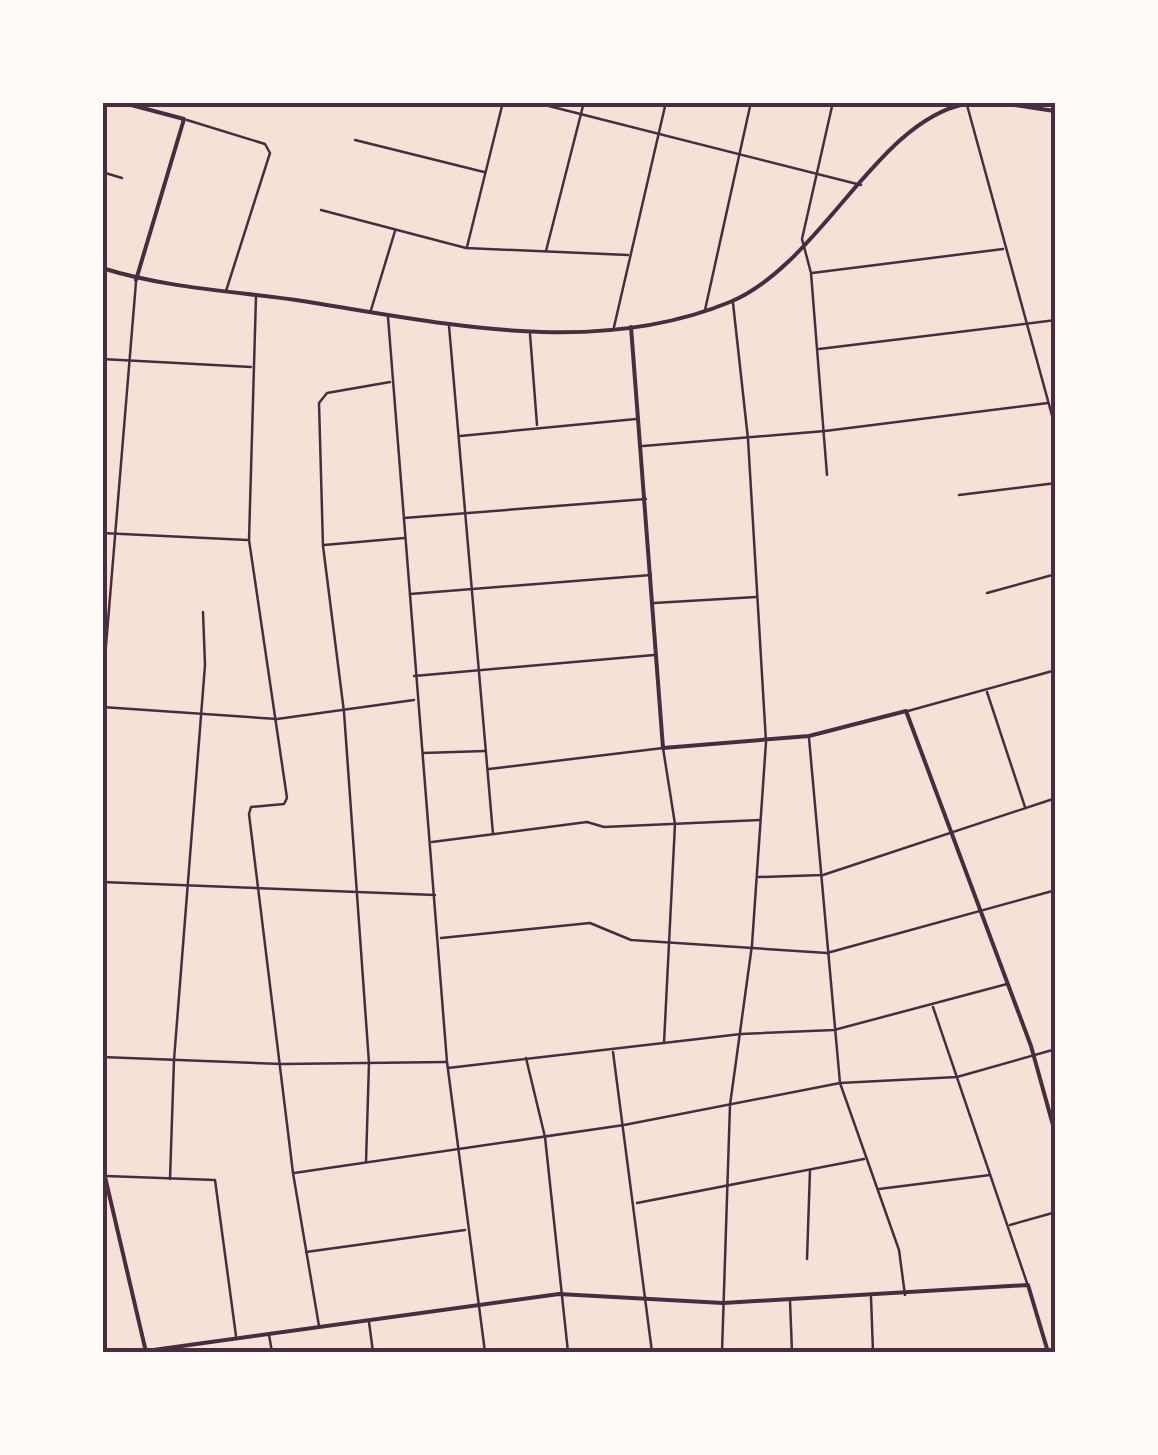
<svg xmlns="http://www.w3.org/2000/svg" width="1158" height="1455" font-family="'Open Sans',sans-serif">
  <rect width="100%" height="100%" fill="#f7e1d7"/>
  <g fill="none" stroke-linecap="round" stroke-linejoin="round">
    <g stroke="#4a2c40" stroke-width="2.5">
      <path d="M533,102L861,185"/>
      <path d="M967,105L1056,430"/>
      <path d="M187,120L265,144L270,153L226,291"/>
      <path d="M355,140L484,172"/>
      <path d="M102,172L122,178"/>
      <path d="M321,210L466,248L628,255"/>
      <path d="M467,247L503,102"/>
      <path d="M546,251L584,102"/>
      <path d="M812,273L1003,249"/>
      <path d="M256,296L249,540L287,798L284,804L251,807L249,814L293,1173L319,1326"/>
      <path d="M371,310L395,231"/>
      <path d="M705,310L751,102"/>
      <path d="M388,317L447,1062L485,1352"/>
      <path d="M449,326L493,834"/>
      <path d="M614,327L666,102"/>
      <path d="M530,334L537,425"/>
      <path d="M819,349L1056,320"/>
      <path d="M102,359L251,367"/>
      <path d="M460,436L636,419"/>
      <path d="M643,446L825,431L1048,403"/>
      <path d="M827,475L811,273L802,239L833,102"/>
      <path d="M959,495L1056,483"/>
      <path d="M404,518L646,499"/>
      <path d="M102,533L247,540"/>
      <path d="M324,545L404,538"/>
      <path d="M987,593L1056,574"/>
      <path d="M410,594L651,575"/>
      <path d="M654,603L756,597"/>
      <path d="M414,676L654,655"/>
      <path d="M987,692L1025,807"/>
      <path d="M102,694L136,282"/>
      <path d="M102,707L277,719L414,700"/>
      <path d="M908,711L1056,670"/>
      <path d="M809,738L840,1083L899,1250L905,1295"/>
      <path d="M423,753L485,751"/>
      <path d="M489,769L663,748L675,824L664,1043"/>
      <path d="M432,842L587,822L604,827L760,820"/>
      <path d="M759,877L823,875L1056,798"/>
      <path d="M102,882L435,895"/>
      <path d="M441,938L590,923L631,940L827,953L1056,890"/>
      <path d="M933,1007L1027,1283"/>
      <path d="M613,1052L652,1352"/>
      <path d="M102,1057L282,1064L446,1062"/>
      <path d="M526,1058L545,1137L568,1352"/>
      <path d="M448,1068L741,1034L834,1030L1007,984"/>
      <path d="M366,1162L369,1063L344,712L323,546L319,403L327,393L390,382"/>
      <path d="M294,1173L624,1125L840,1083L957,1077L1056,1049"/>
      <path d="M106,1176L215,1180L236,1336"/>
      <path d="M170,1179L174,1060L205,665L203,612"/>
      <path d="M879,1189L990,1175"/>
      <path d="M637,1203L864,1159"/>
      <path d="M1010,1225L1056,1212"/>
      <path d="M306,1252L465,1230"/>
      <path d="M807,1259L810,1170"/>
      <path d="M871,1297L873,1352"/>
      <path d="M790,1301L792,1352"/>
      <path d="M369,1322L373,1352"/>
      <path d="M269,1335L272,1352"/>
      <path d="M722,1352L730,1105L752,945L766,742L748,439L733,303"/>
    </g>
    <g stroke="#4a2c40" stroke-width="4">
      <path d="M120,102L184,119L136,280"/>
      <path d="M631,327L663,748L809,736L906,711L1031,1046L1056,1136"/>
      <path d="M146,1351L559,1294L723,1303L1028,1285L1048,1352"/>
    </g>
    <g stroke="#4a2c40" stroke-width="4">
      <path d="M102,268C166,288 231,291 296,300C438,322 592,359 730,302C821,264 876,122 965,104C992,99 1028,108 1056,111"/>
      <path d="M102,1164L146,1352"/>
    </g>
  </g>
  <rect width="1158" height="1455" fill="none" stroke="#fffaf5" stroke-width="210"/>
  <rect x="105" y="105" width="948" height="1245" fill="none" stroke="#4a2c40" stroke-width="4"/>
</svg>
